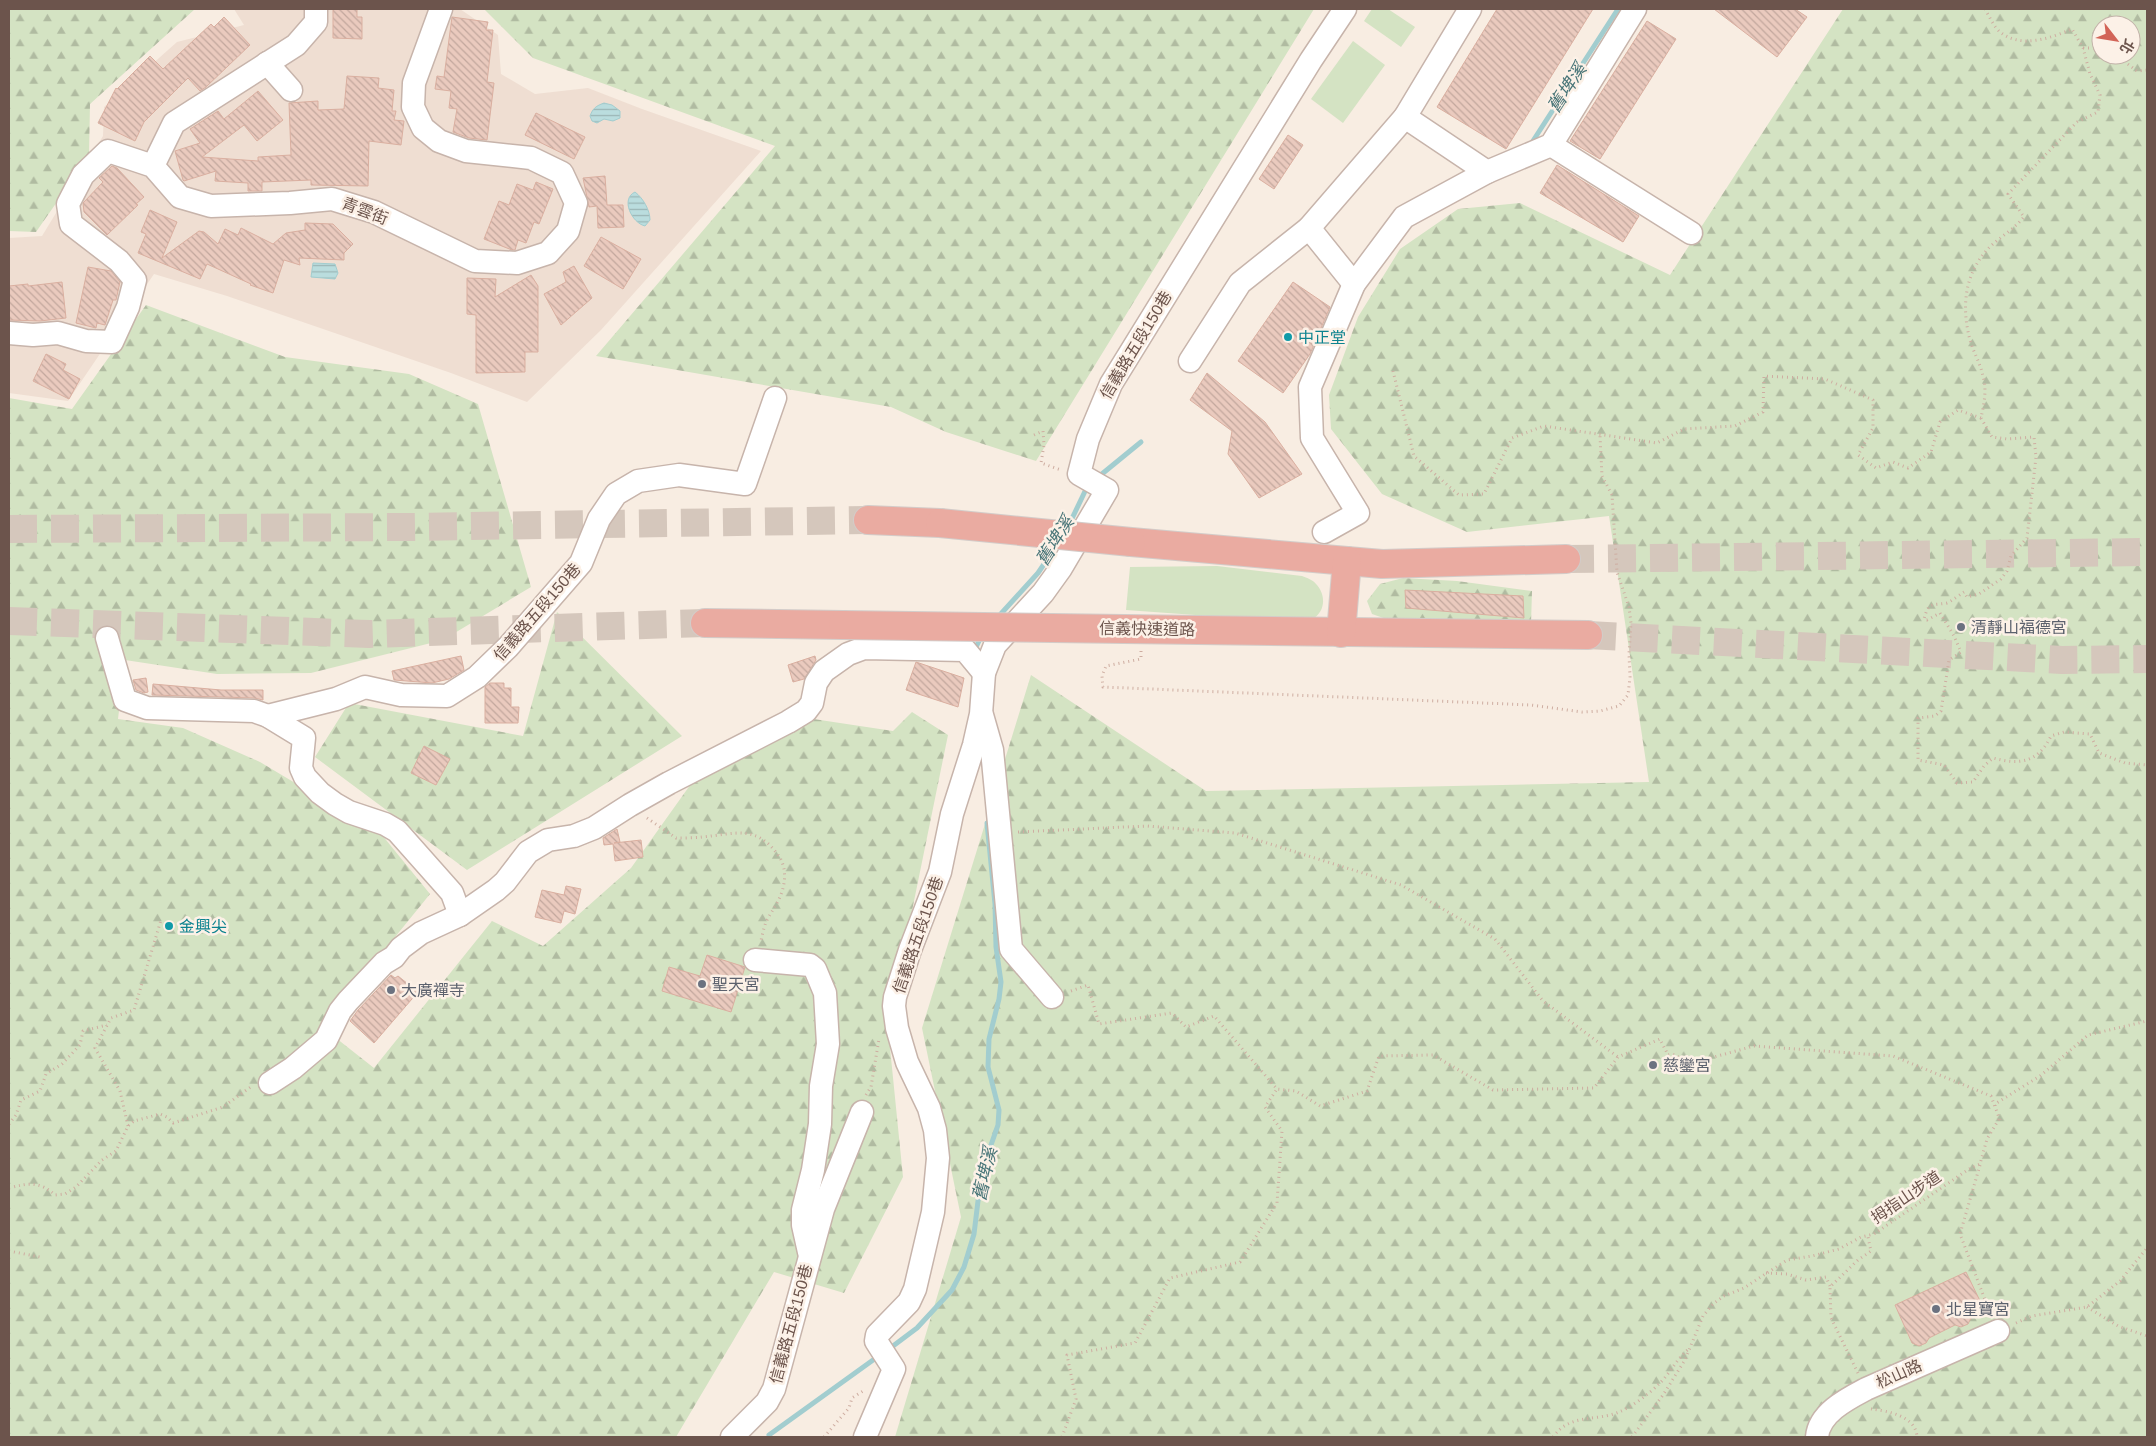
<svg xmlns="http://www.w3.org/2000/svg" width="2156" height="1446" font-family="Helvetica,'Noto Sans TC',sans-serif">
  <defs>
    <pattern id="forest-firs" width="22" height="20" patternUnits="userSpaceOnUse" patternTransform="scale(1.25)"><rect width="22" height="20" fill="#d4e3c3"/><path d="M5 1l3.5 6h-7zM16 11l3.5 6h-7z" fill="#b0bba1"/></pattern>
    <pattern id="water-rules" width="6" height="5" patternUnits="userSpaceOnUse" patternTransform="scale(1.25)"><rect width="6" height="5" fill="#baddde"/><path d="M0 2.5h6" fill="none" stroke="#9bb6b6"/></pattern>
    <pattern id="building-back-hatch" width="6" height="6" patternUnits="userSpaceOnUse" patternTransform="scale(1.25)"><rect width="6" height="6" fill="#eacabe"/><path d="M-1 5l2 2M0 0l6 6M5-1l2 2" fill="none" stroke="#c2a79d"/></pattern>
  </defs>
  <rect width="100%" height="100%" fill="#f8ede2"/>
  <path fill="#efded2" d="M234,9H460L498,35L501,74L535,94L588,88L642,109L761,151L601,330L527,402L451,373L227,296L154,274L68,401L9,393V238L42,236L103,136L104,107L177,42L244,25Z"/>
  <g fill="#d4e3c3">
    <path d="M1372,9H1388L1415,27L1401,47L1364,21Z"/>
    <path d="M1353,41L1385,65L1343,123L1311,99Z"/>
    <path d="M1217,566L1302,576C1307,578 1313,580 1316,584C1326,594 1326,612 1312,619C1307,621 1299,621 1292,622L1126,610L1130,567Z"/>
  </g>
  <g fill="url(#forest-firs)" fill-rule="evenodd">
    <path d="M9,9H195L90,104L89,156L36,232L9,231Z"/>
    <path d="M484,9H1314L1036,461L946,432L891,407L596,356L775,146L533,58Z"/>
    <path d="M1843,9H2147V1437H895L961,1217L922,1028L1031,675L1206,791L1649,782L1609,516L1467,532L1382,494L1331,429L1329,395L1358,317L1400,249L1458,209L1520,203L1670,275ZM2101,25H2131V55H2101Z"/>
    <path d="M146,305L285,357L409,374L478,404L531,587L443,640L311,673L217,674L125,660L118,719L183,728L260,762L382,835L430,894L322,1027L374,1068L492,921L543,946L631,868L703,767L787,715L893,731L912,712L948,735L888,1028L903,1177L844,1293L774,1272L676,1437H9V398L72,409Z"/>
    <path d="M1403,578L1457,581L1532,591L1531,624L1392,621L1372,614L1367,601L1380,584Z"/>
    <path d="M557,612L682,736L467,870L315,757L349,703L523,736Z"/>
  </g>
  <g fill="url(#water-rules)" stroke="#a2cdcf">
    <path d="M604,103L612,105L620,111V118L613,121L604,119L597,123L592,121L590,116C593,108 596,106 604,103Z"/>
    <path d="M635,192C643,198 650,210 650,220L645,226C632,223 620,199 635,192Z"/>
    <path d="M313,263L335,264L338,273L335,279L311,277Z"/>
  </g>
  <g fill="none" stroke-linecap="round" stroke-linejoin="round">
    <g stroke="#a2cdcf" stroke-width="5">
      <path d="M1531,144L1618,9"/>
      <path d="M1097,478L1141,442"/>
      <path d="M1068,527L1088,485"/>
      <path d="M998,617L1038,573L1059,542"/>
      <path d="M976,647L982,635"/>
      <path d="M889,1349L917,1328L952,1290L964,1267L974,1234L978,1201L991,1145L998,1125L999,1110L988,1067L989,1039L999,999L1001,982L996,947L995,904L987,823"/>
      <path d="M769,1435L880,1355"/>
    </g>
  </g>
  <g fill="url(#building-back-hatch)" stroke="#daafa0">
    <path d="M333,9H357V17H362V39L333,38Z"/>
    <path d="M1497,9H1593L1506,149L1437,107Z"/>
    <path d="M1714,9H1795L1807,17L1777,57Z"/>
    <path d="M224,17L250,45L206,87L200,91L188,78L144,122L135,141L98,123L116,88L117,89L150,56L163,69L211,24L214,27Z"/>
    <path d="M452,17L488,22L486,30H493L487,82L494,83L487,140L469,138L453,132L457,109L449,108L451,91L435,89L437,76L444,77Z"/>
    <path d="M1647,21L1676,39L1600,159L1570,141Z"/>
    <path d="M347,76L379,78L378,88L394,90L392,111H396L394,120L404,121L401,145L369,141L368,186L311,185V180L262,182V191H248V183L215,181L216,171L184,181L183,180L175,151L200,143L190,129L218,111L224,119L258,91L283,120L257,141L244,125L202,157L258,161V157L291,155L289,103L318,101V110L344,109Z"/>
    <path d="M536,113L585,137L574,159L525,135Z"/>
    <path d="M1288,135L1303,145L1274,189L1259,179Z"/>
    <path d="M1557,165L1639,216L1623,242L1540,193Z"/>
    <path d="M112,166L117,168L144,197L136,204L138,205L107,235L84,212L83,203L103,182L99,178Z"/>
    <path d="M605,176L607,205H623L624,227L598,228L597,206L589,207L583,178Z"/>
    <path d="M536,182L553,189L539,224L534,222L526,243L518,240L515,250H512L484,239L499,201L509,205L517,184L533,190Z"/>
    <path d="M150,210L177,222L162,258L199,231L204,232L218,244L225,229L238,235L241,228L273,244L286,233L305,230V223L333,224L353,244L344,253V260L299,258L300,265L284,260L273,293L250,285L251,284L207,264L200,279L138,253L146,234L141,232Z"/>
    <path d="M601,237L641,259L623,289L584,266Z"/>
    <path d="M574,266L592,298L561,325L544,294L566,282L563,272Z"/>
    <path d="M88,267L111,271L120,282L116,300H113L105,325L97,323L96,328L76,323Z"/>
    <path d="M531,275L538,286V352H525V372L476,373V315L467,314V278L496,279L495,297Z"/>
    <path d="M62,282L66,318L40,321L9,320V286L28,284V286Z"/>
    <path d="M1293,282L1330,307L1310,354L1283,393L1238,361Z"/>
    <path d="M46,354L66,364L63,370L80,379L69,399L33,381Z"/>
    <path d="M1207,373L1265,422L1302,474L1259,498L1228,454L1232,431L1190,400Z"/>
    <path d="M1405,590L1523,596L1524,618L1406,608Z"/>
    <path d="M461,656L464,670L449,679L432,683L394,680L392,671Z"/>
    <path d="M815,656L816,660L804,679L793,682L788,665Z"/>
    <path d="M916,662L964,678L958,707L906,690Z"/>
    <path d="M146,678L148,692L144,693L136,690L133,680Z"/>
    <path d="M490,683H504V688H511V707H519L518,723H485V687Z"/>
    <path d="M153,684L221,690H263V700L254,698L152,695Z"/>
    <path d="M424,746L450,759L436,785L411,773Z"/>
    <path d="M617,829L620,842L614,843L641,840L643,857L615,861L613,844L604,845L603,838Z"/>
    <path d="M566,886L581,889L575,914L564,911L561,923L535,917L542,890L564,895Z"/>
    <path d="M707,955L745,967L731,1012L662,991L669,967L700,976Z"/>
    <path d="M391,975L395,978L398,976L418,992L374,1043L350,1021L358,1010Z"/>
    <path d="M1966,1272L1982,1305L1976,1308L1968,1324L1961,1327L1955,1325L1929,1338L1926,1343L1919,1346L1912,1343L1895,1305Z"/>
  </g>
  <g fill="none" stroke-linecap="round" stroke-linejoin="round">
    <g stroke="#d5c7bc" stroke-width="28" stroke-dasharray="28 14" stroke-linecap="butt">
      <path d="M9,529L407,527L868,520"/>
      <path d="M1566,559L2147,552"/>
      <path d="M9,621L369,634L705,623"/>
      <path d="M1588,635L2062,660L2147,659"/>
    </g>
    <g stroke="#c7b4ab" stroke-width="25">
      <g id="minor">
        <path d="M267,63L291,90"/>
        <path d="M1405,117L1487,172"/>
        <path d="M1551,145L1691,233"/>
        <path d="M153,166L174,123L296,45L316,22V9"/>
        <path d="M1309,228L1354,284"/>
        <path d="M9,333L33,335L58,333L86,341L112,342L128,307L135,280L119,261L71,224L68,204L83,175L108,151L153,166L180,197L211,206L290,203L332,199L374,212L475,261L517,263L548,253L568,231L576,203L562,173L531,158L466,151L439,141L423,128L413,107L414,83L441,9"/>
        <path d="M1190,361L1240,283L1309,228L1405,117L1470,9"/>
        <path d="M1324,532L1358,513L1312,438L1310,387L1354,284L1404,217L1487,172L1551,145L1635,9"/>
        <path d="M107,638L125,700L147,708L254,711L268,716L304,738L301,768L305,777L320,793L335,804L349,812L385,824L397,831L452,893L460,915"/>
        <path d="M982,715L992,750L1011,949L1052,997"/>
        <path d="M268,716L336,699L365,687L401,695L447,696L477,677L508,647L581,563L599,519L616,494L638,481L679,475L745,484L775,398"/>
        <path d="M755,960L810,965L815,969L825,993L828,1044L821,1086L820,1124L813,1170L803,1210V1225L809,1252"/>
        <path d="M270,1083L293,1068L326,1040L340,1011L348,1001L384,963L394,957L401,948L421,933L460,915L496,890L505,882L528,852L548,840L574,836L594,828L630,805L669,783L788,722L806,711L812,703L816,683L824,671L848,654L864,648L965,650L984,673"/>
        <path d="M732,1437L767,1402L774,1389L823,1209L862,1112"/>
        <path d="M865,1437L894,1369L876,1341L877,1335L909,1302L915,1289L933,1212L938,1158L935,1130L929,1108L907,1062L897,1028L894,1006L895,997L910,950L940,872L952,814L974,745L981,714L984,673L995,645L1043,593L1061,568L1107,490L1079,474L1088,439L1111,384L1311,60L1345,9"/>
        <path d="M1817,1437C1819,1413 1847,1399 1866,1389L1998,1331"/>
      </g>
    </g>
    <g stroke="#d3ccc9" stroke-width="30">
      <g id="highway">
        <path d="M868,520L940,523"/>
        <path d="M1131,542L1382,564L1566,559"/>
        <path d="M705,623L843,625"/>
        <path d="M1124,629L1588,635"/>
        <path d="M1341,633L1347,561"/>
      </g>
    </g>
    <g stroke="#ceada1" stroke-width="3" stroke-dasharray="1 4" stroke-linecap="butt">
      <path d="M1985,9C1989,16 1994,27 2000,32C2021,49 2051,38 2072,29L2083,48L2090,74L2100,95L2098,112L2077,122L2008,194L2024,217C2010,234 1989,242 1978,262C1964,284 1963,311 1969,336C1972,350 1980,362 1983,376C1987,390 1984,404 1981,418L1992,437L2007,439L2034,437L2036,457L2027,538L2011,556L2007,571L2001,579L1979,594L1967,597L1964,592C1959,595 1952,601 1947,603C1931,606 1929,601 1924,619L1927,620L1940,613L1954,636L1961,652L1949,660L1941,711L1935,716L1918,718V760L1944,765L1957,783L1973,782L1984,766L1993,758C2019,765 2038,763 2051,736L2064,732L2090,734L2099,753L2125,763L2147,765"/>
      <path d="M2083,48H2101"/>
      <path d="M2116,55L2137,71L2147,70"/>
      <path d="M1393,371L1414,456L1459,495L1484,494L1512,438L1544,426L1657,443L1684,429L1735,426L1763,412L1764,376L1825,379L1873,400V428L1858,455L1876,468L1893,462L1908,468L1931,452L1940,422L1958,410L1981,418"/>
      <path d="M1034,435L1043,431L1044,445L1041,463L1061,470"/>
      <path d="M1141,651V659L1106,666L1102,676L1103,687L1531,705L1582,712L1600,711L1619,706L1628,695L1630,677L1629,654L1631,623L1629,607L1617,572L1612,495L1602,476L1600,436"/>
      <path d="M647,818L676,838C684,838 694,838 702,837C735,834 756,824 778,855C785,864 786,877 783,888C780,901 772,910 766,922C764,928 762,935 761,941"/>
      <path d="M1018,832L1147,826L1235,833L1401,885L1495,939L1543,1001L1618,1057"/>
      <path d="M1071,991L1088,985L1099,1024L1172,1013L1186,1027L1214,1016L1277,1089L1296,1091L1320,1106L1367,1091L1379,1056L1433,1055L1493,1090L1594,1088L1618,1057L1660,1039L1668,1055L1672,1054L1692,1063L1754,1046L1893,1056L1991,1096L2000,1120"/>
      <path d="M866,1095L871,1087L879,1039"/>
      <path d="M1995,1106V1104L2040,1076L2088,1035L2147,1021"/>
      <path d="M9,1124L16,1115L21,1100L40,1091L46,1074L62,1064L80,1045L83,1031L107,1025"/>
      <path d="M128,1126L120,1091L95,1048L111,1018L134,1010L161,920"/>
      <path d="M1980,1165L1960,1234L1990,1313"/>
      <path d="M9,1188C28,1183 40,1181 55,1195L65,1194L76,1187L102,1160L116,1151L128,1126L134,1121L160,1114L167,1117L173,1123L223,1107L252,1086"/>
      <path d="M9,1251L40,1257"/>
      <path d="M1766,1273L1787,1274L1806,1280L1826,1277L1830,1286"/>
      <path d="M2087,1307L2118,1326L2147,1336"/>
      <path d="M2016,1323L2032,1316L2087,1307L2120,1281L2147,1248"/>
      <path d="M1858,1373L1831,1318L1830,1287L1858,1260L1871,1251L1868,1237"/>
      <path d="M1871,1409C1888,1411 1916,1416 1917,1437"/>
      <path d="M824,1437L849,1408L852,1398L863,1391"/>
      <path d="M1062,1437L1076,1399L1067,1355L1135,1343L1170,1278L1240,1262L1277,1203L1282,1131L1265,1107L1277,1089"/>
      <path d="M1553,1437C1570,1413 1595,1422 1619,1412C1632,1407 1650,1393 1660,1383C1671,1372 1677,1358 1690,1348"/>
      <path d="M1632,1437L1663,1395L1685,1360L1703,1316L1713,1304L1724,1296L1744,1288L1787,1260L1812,1256L1839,1249L1861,1237L1874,1234L1969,1169L1980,1164L1987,1139L1999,1119"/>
    </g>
    <use href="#minor" stroke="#fff" stroke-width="22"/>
    <use href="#highway" stroke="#eaaba1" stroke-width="28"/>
    <g stroke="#d3ccc9" stroke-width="30" stroke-linecap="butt">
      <g id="highway-bridge">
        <path d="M940,523L1131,542"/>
        <path d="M843,625L1124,629"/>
      </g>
    </g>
    <use href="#highway-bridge" stroke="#eaaba1" stroke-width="28"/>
  </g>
  <g fill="#0f9aa8" stroke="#fcf1e7" stroke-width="2">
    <circle cx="1288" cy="337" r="5"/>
    <circle cx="169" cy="926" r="5"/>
  </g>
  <g fill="#6b7280" stroke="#fcf1e7" stroke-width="2">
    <circle cx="1961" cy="627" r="5"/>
    <circle cx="702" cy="984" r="5"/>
    <circle cx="391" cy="990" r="5"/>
    <circle cx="1653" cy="1065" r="5"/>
    <circle cx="1936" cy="1309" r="5"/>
  </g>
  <g text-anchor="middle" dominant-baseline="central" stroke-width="5" stroke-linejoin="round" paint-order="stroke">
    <g font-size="16" fill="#6c544c" stroke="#fcf1e7">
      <text transform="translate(365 211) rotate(21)">青雲街</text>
      <text transform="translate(1136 345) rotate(-59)">信義路五段150巷</text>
      <text transform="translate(537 612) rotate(-49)">信義路五段150巷</text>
      <text transform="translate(1147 629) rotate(1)">信義快速道路</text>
      <text transform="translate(918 935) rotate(-71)">信義路五段150巷</text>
      <text transform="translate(1906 1197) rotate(-34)">拇指山步道</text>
      <text transform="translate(791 1324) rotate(-75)">信義路五段150巷</text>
      <text transform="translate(1899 1374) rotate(-24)">松山路</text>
    </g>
    <g font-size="16" fill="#0d838f" stroke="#fcf1e7" text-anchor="start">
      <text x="1298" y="337">中正堂</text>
      <text x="179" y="926">金興尖</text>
    </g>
    <g font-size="16" fill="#5b616d" stroke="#fcf1e7" text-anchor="start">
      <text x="1971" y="627">清靜山福德宮</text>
      <text x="712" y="984">聖天宮</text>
      <text x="401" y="990">大廣禪寺</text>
      <text x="1663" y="1065">慈鑾宮</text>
      <text x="1946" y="1309">北星寶宮</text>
    </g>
    <g font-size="18" font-style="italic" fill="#477477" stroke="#fcf1e7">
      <text transform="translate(1567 88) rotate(-57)">舊埤溪</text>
      <text transform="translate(1055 541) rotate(-58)">舊埤溪</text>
      <text transform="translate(985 1174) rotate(-77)">舊埤溪</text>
    </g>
  </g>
  <rect width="2156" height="1446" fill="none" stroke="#6c544c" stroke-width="20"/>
  <g transform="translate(2116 40) rotate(121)"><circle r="24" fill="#fcf1e7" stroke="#c2b2a9"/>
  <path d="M0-4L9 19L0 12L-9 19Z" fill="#d26457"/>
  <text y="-8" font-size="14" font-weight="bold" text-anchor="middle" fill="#6c544c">北</text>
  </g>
</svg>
